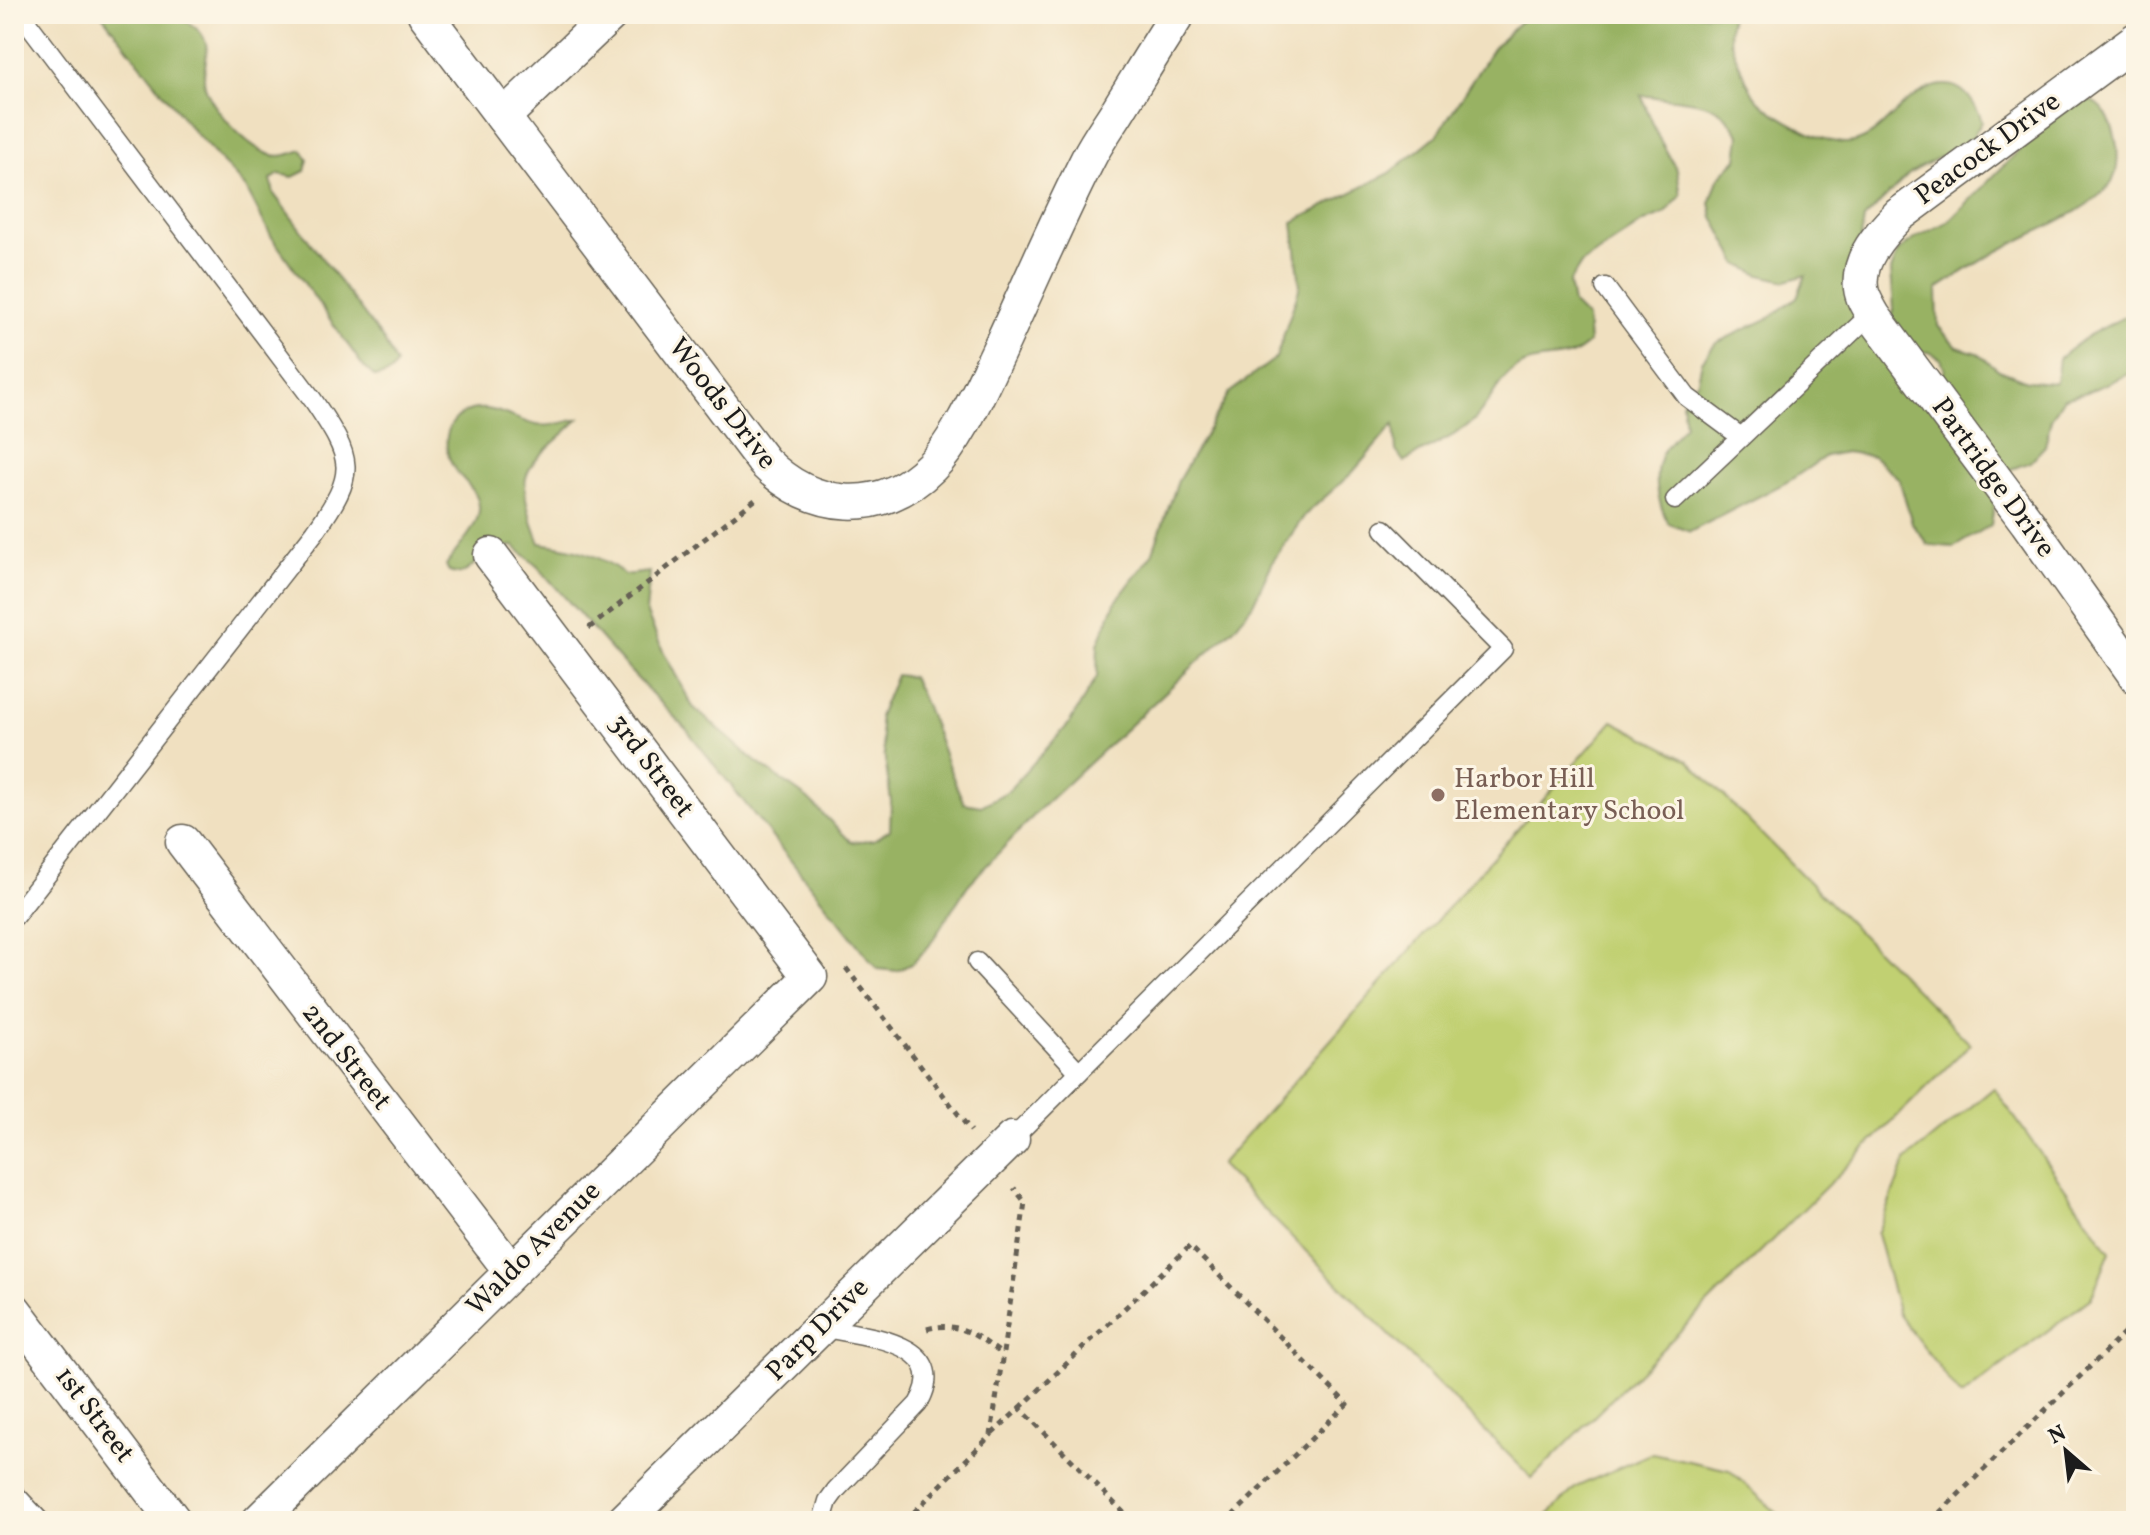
<svg xmlns="http://www.w3.org/2000/svg" width="2150" height="1535" font-family="Vollkorn,serif">
  <rect width="100%" height="100%" fill="#fcf5e5"/>
  <filter id="ink" filterUnits="userSpaceOnUse"><feTurbulence type="fractalNoise" baseFrequency=".0125" numOctaves="2"/><feDisplacementMap in="SourceGraphic" scale="16" xChannelSelector="R" yChannelSelector="G"/><feConvolveMatrix kernelMatrix="1 2 1 2 8 2 1 2 1" color-interpolation-filters="sRGB"/></filter>
  <filter id="wash" filterUnits="userSpaceOnUse"><feTurbulence type="fractalNoise" baseFrequency=".006" numOctaves="4" result="noise"/><feDisplacementMap in="SourceGraphic" scale="32" xChannelSelector="R" yChannelSelector="G"/><feGaussianBlur stdDeviation="1.8" result="paint"/><feColorMatrix in="noise" values="0 0 0 0 0 0 0 0 0 0 0 0 0 0 0 0 0 1.4 0 .05"/><feComposite in="paint" operator="in"/></filter>
  <g filter="url(#wash)">
    <rect width="100%" height="100%" fill="#f0e0c0"/>
    <g fill="#c1d072" stroke="#6e7647" stroke-width="2">
      <path d="M1613,721L1688,760L1970,1044L1532,1478L1220,1165Z"/>
      <path d="M1994,1088L2110,1252L2091,1298L1961,1396L1899,1315L1877,1234L1906,1160Z"/>
      <path d="M1652,1453L1729,1470L1786,1521H1542L1576,1487Z"/>
    </g>
    <g fill="#98b264" stroke="#5a6740" stroke-width="2">
      <path d="M101,14C130,14 167,7 191,24C220,44 199,66 205,86C212,109 244,143 266,153C277,159 291,154 302,150L308,160L305,171L293,177L279,174L271,180L274,194L384,341L396,364C392,374 386,376 375,377L363,366L271,236L246,188L190,127Z"/>
      <path d="M1528,14H1731C1730,22 1728,31 1730,39C1733,51 1750,92 1758,100C1776,117 1822,143 1846,143C1873,142 1888,117 1907,102C1942,75 1966,79 1982,121L1971,140L1910,173L1864,219L1860,245L1874,338L1883,359L1904,374L1938,380L1945,370L1941,359L1929,352H1908L1888,326L1894,310L1891,271L1898,251L1919,236L1949,221L2062,107C2067,105 2074,101 2079,100C2113,94 2127,162 2111,183C2091,211 2026,235 1995,253C1975,263 1956,277 1937,289L1938,326L1957,347L1977,353L1999,370L2027,381L2056,383L2059,358L2089,335L2136,311V375L2129,374L2087,392L2064,398L2051,419L2045,446L2030,462L2009,470L1996,494L1991,525L1954,547L1928,545L1912,523L1899,479L1873,456L1845,452L1826,456L1789,481L1690,532L1669,524C1657,503 1651,472 1664,450C1670,441 1678,433 1685,425L1682,402L1698,380L1702,361L1716,343L1769,318L1797,297L1806,275L1786,281L1760,275L1738,264L1713,217L1710,203L1718,179L1737,159L1740,135C1735,128 1730,120 1723,114C1706,98 1665,100 1641,95L1658,136L1677,170L1681,196L1664,214L1642,223L1581,264L1569,283L1573,304L1587,318L1589,343C1583,347 1576,354 1568,356C1552,360 1536,358 1520,366C1497,378 1490,405 1473,421C1452,440 1426,447 1404,462L1396,451L1394,424L1353,472L1305,515L1273,561L1253,604L1234,628L1042,807L968,885L929,946L913,963L897,971L877,969L686,729L631,672L538,567L514,546C505,546 496,546 488,551C474,561 468,579 449,572L446,565C456,549 481,526 479,506C477,481 442,474 447,436C449,423 459,414 471,410C494,404 516,421 537,425C549,428 567,421 579,419C528,469 509,465 540,543C572,548 600,553 625,575L650,572L646,612L663,651L693,707L755,761L808,799L851,842L873,840L890,830L891,801L879,716L896,675L912,677C934,717 944,762 964,803L981,806L1008,791L1068,725L1097,677L1098,644L1115,603L1152,554L1178,481L1229,393L1276,358L1300,286L1293,222L1390,173L1437,135L1494,47Z"/>
    </g>
  </g>
  <g filter="url(#ink)">
    <g fill="none" stroke-linecap="round" stroke-linejoin="round">
      <g stroke="#666155" stroke-width="21">
        <g id="lane">
          <path d="M1605,287L1687,397L1741,437"/>
          <path d="M1675,500L1872,313"/>
          <path d="M14,917L315,532C358,471 354,461 313,400L21,14"/>
          <path d="M977,962L1079,1072"/>
          <path d="M1012,1139L1503,649L1384,529"/>
          <path d="M821,1327C861,1336 955,1341 918,1404L836,1490L828,1501L822,1521"/>
          <path d="M14,1493L40,1521"/>
        </g>
      </g>
      <g stroke="#666155" stroke-width="37">
        <g id="street">
          <path d="M425,14L764,462C812,511 881,517 931,467C959,440 981,387 998,352C1028,288 1056,222 1088,159C1098,139 1112,121 1123,102C1141,73 1159,43 1178,14"/>
          <path d="M2136,40L1899,215C1881,233 1857,259 1861,288C1862,298 1869,308 1874,317L2027,522L2136,676"/>
          <path d="M503,117L611,14"/>
          <path d="M183,842L511,1271"/>
          <path d="M14,1310L174,1521"/>
          <path d="M259,1521L810,977L491,555"/>
          <path d="M624,1521L1012,1139"/>
        </g>
      </g>
      <g stroke="#666155" stroke-width="5" stroke-dasharray="6 6" stroke-linecap="butt">
        <path d="M589,628L755,500"/>
        <path d="M846,968L971,1131"/>
        <path d="M927,1329C959,1320 979,1337 1003,1355"/>
        <path d="M1020,1408L1190,1246L1347,1404L1227,1521"/>
        <path d="M992,1434L1020,1408L1132,1521"/>
        <path d="M924,1521L915,1511L991,1435L1025,1202L1014,1188"/>
        <path d="M1931,1521L2136,1322"/>
      </g>
      <use href="#lane" stroke="#fff" stroke-width="18"/>
      <use href="#street" stroke="#fff" stroke-width="34"/>
    </g>
  </g>
  <circle fill="#8d6e63" stroke="#fcf5e5" stroke-width="3" cx="1438" cy="795" r="8"/>
  <g text-anchor="middle" dominant-baseline="central" stroke-width="6" stroke-linejoin="round" paint-order="stroke">
    <g font-size="28" fill="#1c1c1c" stroke="#fcf5e5">
      <text transform="translate(1988 149) rotate(-36)">Peacock Drive</text>
      <text transform="translate(722 404) rotate(52)">Woods Drive</text>
      <text transform="translate(1993 478) rotate(54)">Partridge Drive</text>
      <text transform="translate(651 766) rotate(53)">3rd Street</text>
      <text transform="translate(346 1057) rotate(52)">2nd Street</text>
      <text transform="translate(534 1249) rotate(-45)">Waldo Avenue</text>
      <text transform="translate(818 1330) rotate(-45)">Parp Drive</text>
      <text transform="translate(94 1415) rotate(53)">1st Street</text>
    </g>
    <g font-size="28" fill="#785e54" stroke="#fcf5e5" text-anchor="start">
      <text x="1454" y="779">Harbor Hill<tspan x="1454" dy="32">Elementary School</tspan></text>
    </g>
  </g>
  <rect width="2150" height="1535" fill="none" stroke="#fcf5e5" stroke-width="48"/>
  <g transform="translate(2066 1451) rotate(332)" stroke="#fcf5e5" stroke-width="6" paint-order="stroke">
  <path d="M0-6L14 30L0 20L-14 30Z" fill="#1c1c1c"/>
  <text y="-12" font-size="22" font-weight="bold" text-anchor="middle" fill="#1c1c1c">N</text>
  </g>
</svg>
